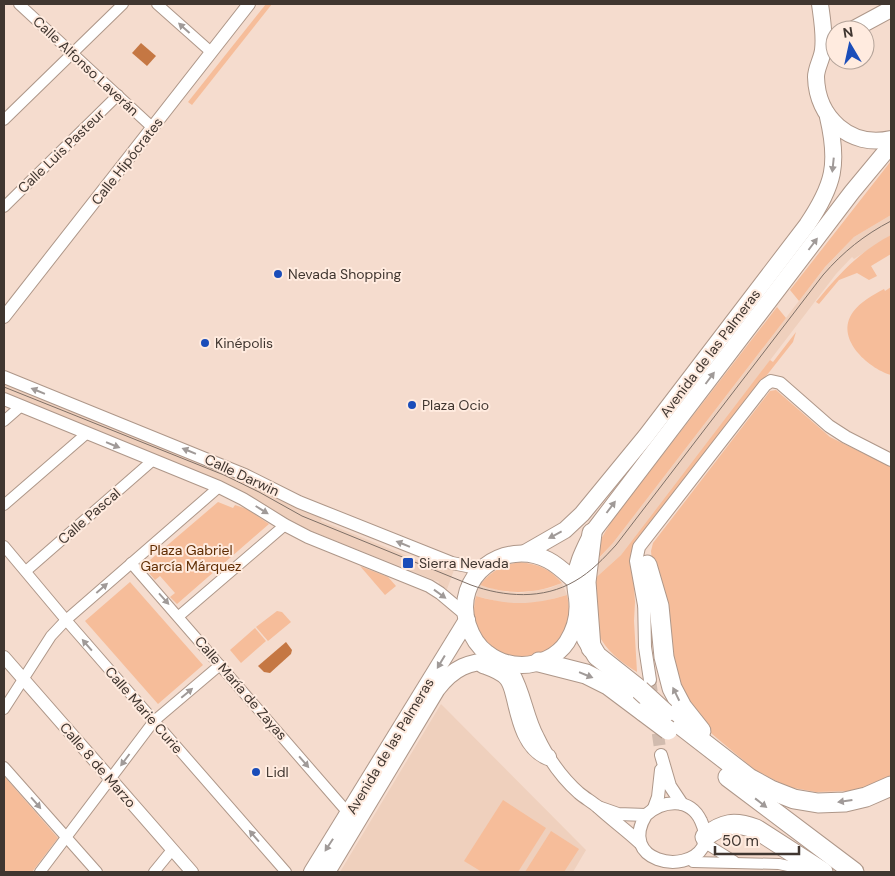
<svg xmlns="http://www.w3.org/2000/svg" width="895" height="876" font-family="'DM Sans',sans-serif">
  <rect width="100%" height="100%" fill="#f5dcce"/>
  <g fill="#efd0bd">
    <path d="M891,215V235L854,259L852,257L836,274L621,555L591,582L593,565L613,543L825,267L854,237Z"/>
    <path d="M4,383L226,472L322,517L321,521L334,526L444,571L446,567L454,570L446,592L438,586L439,582L316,533L314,537L4,398Z"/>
    <path d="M562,583L567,595L537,603L520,604L504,603L476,596L480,585L507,592L521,593L550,588Z"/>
    <path d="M441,704L586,850L573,872H340Z"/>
  </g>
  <g fill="#f6bd9a">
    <path d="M266,4H272L192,105L188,102Z"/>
    <path d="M891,161V215L854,237L825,267L799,301L790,290Z"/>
    <path d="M891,235V254L871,266L877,276L869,280L857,273L839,280L819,304L816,302C839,274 859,252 891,235Z"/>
    <path d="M891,287V375C868,368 834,338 853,312C860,302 873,295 884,289L885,291Z"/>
    <path d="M777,307L786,318L613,543L596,561C594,547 606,531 613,519Z"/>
    <path d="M796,332L793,342L639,537L632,553L635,602L634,621L637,672C622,663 605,650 598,633C593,622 593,596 591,582L621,555L770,360L773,362Z"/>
    <path d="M776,390L830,437L891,467V775L878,783L851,791L816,792L788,787L755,770L712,734L688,706L676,681L652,562L651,551L653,543L770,391Z"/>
    <path d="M218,502L233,508L235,505L247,509L269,524L177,604L170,597L175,593L160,576L155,580L143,566Z"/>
    <path d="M520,562C538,564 550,569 562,583C534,594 508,595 480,585C491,571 502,565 520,562Z"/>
    <path d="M360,566L388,577L396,586L385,595Z"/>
    <path d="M130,582L203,665L158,704L85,621Z"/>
    <path d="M567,595C586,679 456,675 476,596C510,606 534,605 567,595Z"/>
    <path d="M277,611L282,612L291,622L268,641L256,627Z"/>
    <path d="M255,628L266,641L241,663L230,650Z"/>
    <path d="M4,776L58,838L32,872H4Z"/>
    <path d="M503,800L546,828L518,872H482L464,861Z"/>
    <path d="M551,831L579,849L564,872H525Z"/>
  </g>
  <g fill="#c57743">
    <path d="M141,43L156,56L147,66L132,53Z"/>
    <path d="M286,642L292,650L291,654L270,673L264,672L258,666Z"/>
  </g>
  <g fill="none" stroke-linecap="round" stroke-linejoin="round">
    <path stroke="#d1bbae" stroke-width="12" stroke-dasharray="12 6" stroke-linecap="butt" d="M650,680L661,755"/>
    <g stroke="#ae9789" stroke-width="12">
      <g id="minor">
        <path d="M19,4L153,128"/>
        <path d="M157,4L211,52"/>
        <path d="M4,120L123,4"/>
        <path d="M4,207L118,95"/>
        <path d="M4,421L20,407"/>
        <path d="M4,505L86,434"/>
        <path d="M4,546L66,620L286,872"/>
        <path d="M131,563L349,814"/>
        <path d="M26,571L152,461"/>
        <path d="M179,616L285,525"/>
        <path d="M4,709L51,636L66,620L219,487"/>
        <path d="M4,767L97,872"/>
        <path d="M705,843L734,861"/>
        <path d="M693,862L779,864L793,867L803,872"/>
        <path d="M40,872L154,721L220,665"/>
        <path d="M154,872L172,850"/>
      </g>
    </g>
    <g stroke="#ae9789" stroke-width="14">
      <g id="tertiary">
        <path d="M4,317L249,4"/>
        <path d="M4,377L245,475L299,502L324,512L452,563L482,569"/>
        <path d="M4,399L219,487L243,499L285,525L308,537L429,586L440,593L465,614"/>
        <path d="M644,596L645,647L650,680"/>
        <path d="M644,605L636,561L639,547L765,385L771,381L780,383L829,426L846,437L891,460"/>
        <path d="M4,657L192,872"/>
        <path d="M513,672C525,693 527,717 538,737C548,758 562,778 579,793C585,798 592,802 598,807C611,819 626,830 639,842"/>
        <path d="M661,755L670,786L682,804"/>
        <path d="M598,807L618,814L646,815C663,800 690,797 701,821C705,829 706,838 703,847C686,876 618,861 646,815"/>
        <path d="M654,808L658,797L661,770"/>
      </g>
    </g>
    <g stroke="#ae9789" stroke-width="18">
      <g id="primary">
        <path d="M820,4C822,19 825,35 823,50C822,59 816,68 816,77C817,118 850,148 891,139"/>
        <path d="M852,30L891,9"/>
        <path d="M525,553L565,530L582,514L646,436L807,225C834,185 839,164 828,117"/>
        <path d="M575,581C567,574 558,565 548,560C504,538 452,576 468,625C472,637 477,646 487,653C497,661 509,665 522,665C539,665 558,656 567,642C576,628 579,614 577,598C576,592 575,585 575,579C577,562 585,548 592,533L852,192L891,145"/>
        <path d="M483,665C491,668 501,671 507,678C512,684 513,692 515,699C520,721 526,748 548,757"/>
        <path d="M312,872L467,620"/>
        <path d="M327,872L437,689C454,667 468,662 496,660"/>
      </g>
    </g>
    <g stroke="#ae9789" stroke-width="21">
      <g id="motorway">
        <path d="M647,565L659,606L664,657L672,688L682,707L701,731"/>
        <path d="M586,638L597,656L640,690"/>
        <path d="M591,648L586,582L592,533"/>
        <path d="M539,662L586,674L608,685L644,712"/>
        <path d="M665,713L749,778L771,790L794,799L818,803L845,802L866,797L891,786"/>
        <path d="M728,777L854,872"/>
        <path d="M705,837C723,823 734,821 756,829L823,872"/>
      </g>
    </g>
    <use href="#minor" stroke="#fff" stroke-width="10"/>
    <use href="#tertiary" stroke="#fff" stroke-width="12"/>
    <use href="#primary" stroke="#fff" stroke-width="16"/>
    <use href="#motorway" stroke="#fff" stroke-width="19"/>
    <path stroke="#7f7067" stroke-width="1" d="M4,387L224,475L259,492L302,516L471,585C504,597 543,600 575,581C591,572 604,558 616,545L823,275C843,252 864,235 891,221"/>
    <g stroke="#ae9789" stroke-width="21" stroke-linecap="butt">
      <g id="motorway-bridge">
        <path d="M640,690L665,713"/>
        <path d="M644,712L668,730"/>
      </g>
    </g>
    <use href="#motorway-bridge" stroke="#fff" stroke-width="19"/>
  </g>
  <defs><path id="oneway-solid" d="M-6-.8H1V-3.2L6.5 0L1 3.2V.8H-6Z" transform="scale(1.25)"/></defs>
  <g fill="#a09a98">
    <use href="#oneway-solid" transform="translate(184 28) rotate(-138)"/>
    <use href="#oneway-solid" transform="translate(833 165) rotate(96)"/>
    <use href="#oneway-solid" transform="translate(813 244) rotate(-53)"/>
    <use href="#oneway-solid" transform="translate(710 378) rotate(-53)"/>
    <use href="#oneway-solid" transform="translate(38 391) rotate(-158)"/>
    <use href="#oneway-solid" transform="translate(113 445) rotate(22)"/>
    <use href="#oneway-solid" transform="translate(189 451) rotate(-158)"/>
    <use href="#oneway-solid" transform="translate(611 507) rotate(-53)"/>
    <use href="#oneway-solid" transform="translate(262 510) rotate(32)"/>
    <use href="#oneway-solid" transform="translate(555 535) rotate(152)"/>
    <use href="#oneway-solid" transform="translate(403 544) rotate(-158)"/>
    <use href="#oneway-solid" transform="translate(102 588) rotate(-41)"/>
    <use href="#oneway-solid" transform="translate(440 594) rotate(36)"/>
    <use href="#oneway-solid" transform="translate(164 599) rotate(48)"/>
    <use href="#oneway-solid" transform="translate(87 645) rotate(-131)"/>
    <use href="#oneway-solid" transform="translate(441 662) rotate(121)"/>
    <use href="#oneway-solid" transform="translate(586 675) rotate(22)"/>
    <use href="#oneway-solid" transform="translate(187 693) rotate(-40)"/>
    <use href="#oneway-solid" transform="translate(676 694) rotate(-116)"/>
    <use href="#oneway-solid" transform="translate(125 760) rotate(127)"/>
    <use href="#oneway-solid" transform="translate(304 762) rotate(49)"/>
    <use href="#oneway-solid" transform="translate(845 801) rotate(172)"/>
    <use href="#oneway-solid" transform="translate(36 803) rotate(49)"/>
    <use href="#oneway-solid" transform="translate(761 803) rotate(38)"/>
    <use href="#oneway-solid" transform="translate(254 836) rotate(-131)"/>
    <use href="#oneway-solid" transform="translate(329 845) rotate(123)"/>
  </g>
  <g fill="#1b4db9" stroke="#ffebdf" stroke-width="2">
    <circle cx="278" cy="274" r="5"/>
    <circle cx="205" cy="343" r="5"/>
    <circle cx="412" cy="405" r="5"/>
    <rect x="402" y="557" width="12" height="12" rx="2.5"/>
    <circle cx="256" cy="772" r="5"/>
  </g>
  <g text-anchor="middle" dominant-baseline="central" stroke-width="4" stroke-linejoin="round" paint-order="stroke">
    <g font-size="14" fill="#403630" stroke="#ffebdf">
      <text transform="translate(86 66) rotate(43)">Calle Alfonso Laverán</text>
      <text transform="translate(61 151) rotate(-44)">Calle Luis Pasteur</text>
      <text transform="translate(127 161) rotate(-52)">Calle Hipócrates</text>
      <text transform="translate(710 353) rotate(-53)">Avenida de las Palmeras</text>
      <text transform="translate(242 475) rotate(25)">Calle Darwin</text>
      <text transform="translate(89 516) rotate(-41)">Calle Pascal</text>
      <text transform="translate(241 688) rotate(49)">Calle María de Zayas</text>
      <text transform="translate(144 710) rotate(49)">Calle Marie Curie</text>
      <text transform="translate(390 746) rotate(-59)">Avenida de las Palmeras</text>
      <text transform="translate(98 765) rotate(49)">Calle 8 de Marzo</text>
    </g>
    <g font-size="14" fill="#403630" stroke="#ffebdf" text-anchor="start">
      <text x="288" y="274">Nevada Shopping</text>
      <text x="215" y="343">Kinépolis</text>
      <text x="422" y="405">Plaza Ocio</text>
      <text x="419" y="563">Sierra Nevada</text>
      <text x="266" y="772">Lidl</text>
    </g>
    <g font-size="14" fill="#612e04" stroke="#ffebdf">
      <text x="191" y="550">Plaza Gabriel<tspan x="191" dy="16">García Márquez</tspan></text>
    </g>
  </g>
  <rect width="895" height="876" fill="none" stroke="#403630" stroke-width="10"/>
  <g transform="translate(850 45) rotate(351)"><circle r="24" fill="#ffebdf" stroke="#b3a399"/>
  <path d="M0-4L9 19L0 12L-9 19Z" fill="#1b4db9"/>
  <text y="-8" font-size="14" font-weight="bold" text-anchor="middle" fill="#403630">N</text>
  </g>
  <path d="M715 846v8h84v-8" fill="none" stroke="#403630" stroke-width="2.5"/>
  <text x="722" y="846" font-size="15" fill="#403630" stroke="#ffebdf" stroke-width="4" paint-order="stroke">50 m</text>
</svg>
